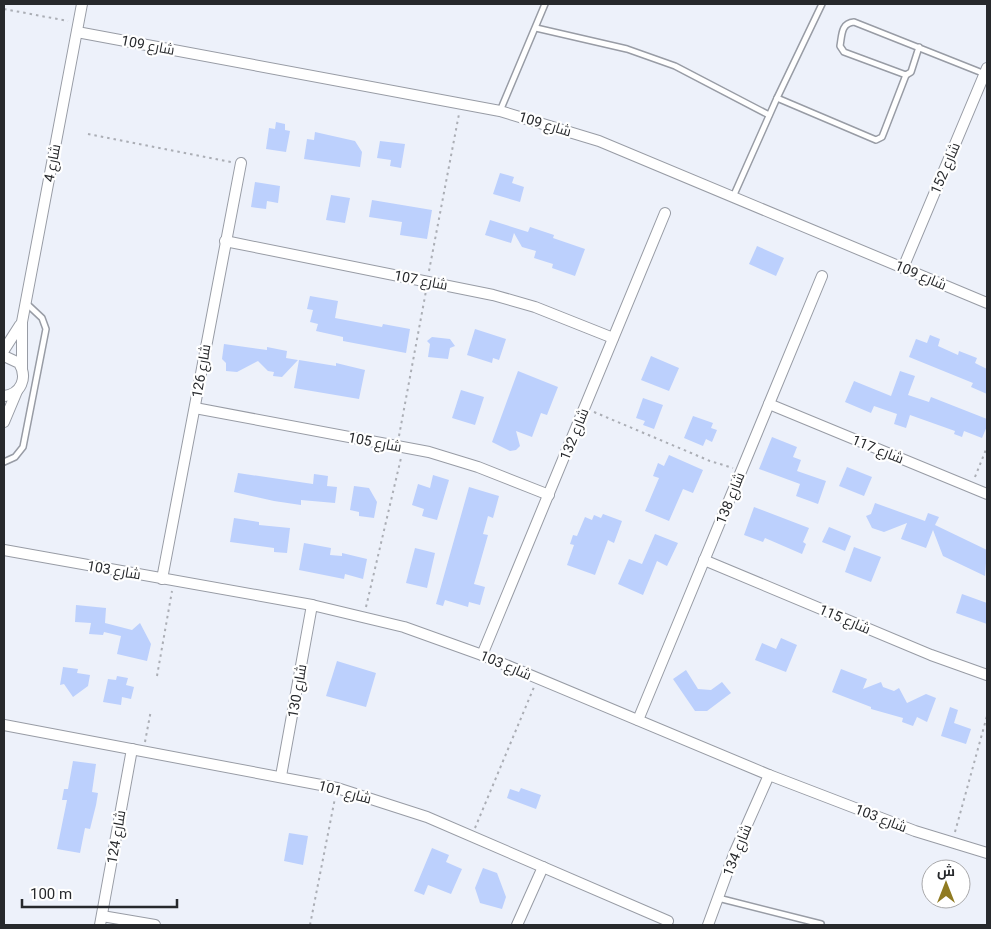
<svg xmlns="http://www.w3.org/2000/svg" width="991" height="929" font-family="Roboto,Cairo,sans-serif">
  <rect width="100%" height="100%" fill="#edf1fa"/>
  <g fill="#bcd0fd">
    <path d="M276,122L285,124V130L290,131L286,152L266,149L269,128L275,129Z"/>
    <path d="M315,132L355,141L362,152L360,167L304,159L307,139L314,140Z"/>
    <path d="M380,141L405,144L401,168L390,166L391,160L377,158Z"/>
    <path d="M500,173L514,177L512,183L524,187L520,202L493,194Z"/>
    <path d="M255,182L280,186L278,203L267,201L266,209L251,207Z"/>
    <path d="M331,195L350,198L345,223L326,220Z"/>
    <path d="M372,200L432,210L427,239L400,235L402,222L369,217Z"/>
    <path d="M490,220L528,232L530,227L554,235L553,238L585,249L575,276L552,268L553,264L534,258L536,251L522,247L514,233L511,243L485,235Z"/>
    <path d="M757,246L784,258L776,276L749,264Z"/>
    <path d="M310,296L338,301L335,318L382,327L383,324L410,329L406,353L343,341V337L316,331L318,324L310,322L313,310L307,309Z"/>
    <path d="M475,329L506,339L499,360L493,358L492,363L467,355Z"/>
    <path d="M930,335L940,339L938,346L958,355L959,351L977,358L975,363L987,369V394L971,387L973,383L909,357L916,339L927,343Z"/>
    <path d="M432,337L450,339L455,346L450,348L448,359L428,357L430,344L427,341Z"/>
    <path d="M224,344L267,350V347L287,351L286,358L298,360L282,377L273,376L274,372L268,371L258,361L237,372L226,371V363L222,359Z"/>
    <path d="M651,356L679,368L669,391L641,380Z"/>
    <path d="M299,360L336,366V363L365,370L359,399L294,388Z"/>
    <path d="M518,371L558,387L547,415L541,413L532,437L516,431L520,446L516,450L510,451L492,442Z"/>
    <path d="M900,371L915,376L908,395L929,402L931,397L987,419V426L982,438L964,431L962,437L954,434L955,431L910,415L906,428L894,424L897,414L874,406L871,413L845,402L854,381L891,396Z"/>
    <path d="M461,390L484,397L475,425L452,418Z"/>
    <path d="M643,398L663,405L654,429L643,425L645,421L636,418Z"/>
    <path d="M693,416L713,423L711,428L717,430L712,442L706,439L703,446L684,438Z"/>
    <path d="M772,437L797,447L793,457L801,460L797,471L826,481L818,504L796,496L800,484L759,469Z"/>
    <path d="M669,455L703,470L693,493L683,489L669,521L645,511L659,478L653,476L658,463L664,466Z"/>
    <path d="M847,467L872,477L864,496L839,486Z"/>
    <path d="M238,473L313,484L314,474L328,476L327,486L337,487L335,503L301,500V505L274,501L234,492Z"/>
    <path d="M433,475L449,480L437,520L422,516L424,509L412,505L418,484L430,488Z"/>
    <path d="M354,486L369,488L377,502L374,518L359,516V512L350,510Z"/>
    <path d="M469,487L499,496L493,518L488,516L483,534L488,535L474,584L485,587L480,605L469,602L468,607L445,600L443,606L436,604Z"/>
    <path d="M875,503L925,521L928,513L939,517L935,525L987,550L985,576L943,556L933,530L926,548L901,539L907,523L884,532L872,528L866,516L871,514Z"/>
    <path d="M754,507L809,528L803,542L806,544L802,554L765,538L763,542L744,535Z"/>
    <path d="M603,514L622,521L614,543L608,540L595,575L567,565L574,545L570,544L573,535L577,536L585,517L592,520L594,515L601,518Z"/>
    <path d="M234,518L259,522V525L290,528L287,553L274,552V548L230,542Z"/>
    <path d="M829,527L851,536L845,551L822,542Z"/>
    <path d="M655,534L678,543L667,566L657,561L643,595L618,584L629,559L642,564Z"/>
    <path d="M304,543L331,548L330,555L342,556V553L367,559L363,579L345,574L344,579L299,570Z"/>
    <path d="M854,547L881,557L871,582L845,572Z"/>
    <path d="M415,548L435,553L427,588L406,583Z"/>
    <path d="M962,594L987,603V624L956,613Z"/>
    <path d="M76,605L106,608L105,623L132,630L140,623L151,644L147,661L117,654L121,636L104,632L103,635L89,634L91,623L75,622Z"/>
    <path d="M781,638L797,645L786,672L755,660L762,643L776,649Z"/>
    <path d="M337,661L376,673L366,707L326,696Z"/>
    <path d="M63,667L78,669L77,673L90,675L88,686L73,697L64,684L60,685Z"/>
    <path d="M841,669L867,679L863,689L881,682L883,687L894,691L899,688L907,703L926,694L936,698L927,722L917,717L913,726L902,722L903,718L871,709V707L832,692Z"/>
    <path d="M686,670L698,689L711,690L722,682L731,693L707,711H695L673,679Z"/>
    <path d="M117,676L128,678L126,685L134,687L131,699L122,697L121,705L103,702L108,679L116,680Z"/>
    <path d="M950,707L958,710L954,723L971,729L966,744L941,736Z"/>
    <path d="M73,761L96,764L92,792L98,793L96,805L90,829L85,828L80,853L57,849L67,800H62L64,789H68Z"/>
    <path d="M521,788L541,795L536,809L507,798L510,789L519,792Z"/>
    <path d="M289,833L308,836L303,865L284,861Z"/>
    <path d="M432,848L449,855L446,862L462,869L451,894L428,885L424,895L414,891Z"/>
    <path d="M483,868L497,873L506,897L502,909L480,903L475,888Z"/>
  </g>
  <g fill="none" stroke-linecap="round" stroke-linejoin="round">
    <g stroke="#989ca5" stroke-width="8">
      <g id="lane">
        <path d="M536,28L627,49L675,66L769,115"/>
        <path d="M919,47L911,72L906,75L844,52L840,46C842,35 841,23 854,22L985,74"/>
        <path d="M777,98L876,140L882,137L884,132L906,75"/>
        <path d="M500,111L545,4"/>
        <path d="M733,197L777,98L822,4"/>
        <path d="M4,462L15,457L23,447L46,329L42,318L26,303"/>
        <path d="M718,898L821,924"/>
      </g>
    </g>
    <g stroke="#989ca5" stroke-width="12">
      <g id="street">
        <path d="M77,32L500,111L599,141L987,303"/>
        <path d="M225,241L493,295L535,307L613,338"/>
        <path d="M903,268L987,68"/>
        <path d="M4,350L20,325"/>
        <path d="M4,356L19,363C28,378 21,394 4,396"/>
        <path d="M22,368V322L82,4"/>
        <path d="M769,404L987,494"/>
        <path d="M195,408L429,452L478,467L549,495"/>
        <path d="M4,422L17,391"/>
        <path d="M4,550L312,605L404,627L482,655L769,775L915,831L987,853"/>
        <path d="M704,560L931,655L987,675"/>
        <path d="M162,579L241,163"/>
        <path d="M482,655L665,213"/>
        <path d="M638,720L822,276"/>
        <path d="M4,725L337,788L427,817L668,921"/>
        <path d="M281,776L312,605"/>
        <path d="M102,916L155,925"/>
        <path d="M100,925L132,749"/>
        <path d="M517,925L543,867"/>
        <path d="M708,925L734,854L769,775"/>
      </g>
    </g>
    <g stroke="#abaeb5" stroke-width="2" stroke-dasharray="2.5 4" stroke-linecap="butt">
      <path d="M4,9L68,21"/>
      <path d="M88,134L231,162"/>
      <path d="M429,271L459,114"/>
      <path d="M594,412L710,461L733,468"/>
      <path d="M399,436L426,291"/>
      <path d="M975,477L987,447"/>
      <path d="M366,607L401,458"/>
      <path d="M157,676L172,591"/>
      <path d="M145,742L151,710"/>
      <path d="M475,828L534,687"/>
      <path d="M955,832L987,716"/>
      <path d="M310,925L335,798"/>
    </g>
    <use href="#lane" stroke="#fff" stroke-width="5"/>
    <use href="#street" stroke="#fff" stroke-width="10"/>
  </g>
  <g text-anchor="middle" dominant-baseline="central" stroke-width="4.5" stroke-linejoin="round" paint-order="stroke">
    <g font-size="14" fill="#27292c" stroke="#fff">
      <text transform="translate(148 45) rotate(11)">شارع 109</text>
      <text transform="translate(545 124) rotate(17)">شارع 109</text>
      <text transform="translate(52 163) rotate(-79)">شارع 4</text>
      <text transform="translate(945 168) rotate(-67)">شارع 152</text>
      <text transform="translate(921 275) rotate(23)">شارع 109</text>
      <text transform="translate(421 280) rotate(11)">شارع 107</text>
      <text transform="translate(201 371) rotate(-80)">شارع 126</text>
      <text transform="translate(574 434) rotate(-68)">شارع 132</text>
      <text transform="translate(375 442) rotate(11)">شارع 105</text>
      <text transform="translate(878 449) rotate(22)">شارع 117</text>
      <text transform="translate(730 498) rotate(-68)">شارع 138</text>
      <text transform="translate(114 570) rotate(10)">شارع 103</text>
      <text transform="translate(845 619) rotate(23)">شارع 115</text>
      <text transform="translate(506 665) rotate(23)">شارع 103</text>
      <text transform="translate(297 691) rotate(-80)">شارع 130</text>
      <text transform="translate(345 792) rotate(15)">شارع 101</text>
      <text transform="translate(881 818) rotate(21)">شارع 103</text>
      <text transform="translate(116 837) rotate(-80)">شارع 124</text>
      <text transform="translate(737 850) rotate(-68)">شارع 134</text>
    </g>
  </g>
  <rect width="991" height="929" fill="none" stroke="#27292c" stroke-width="10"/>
  <g transform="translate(946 884)"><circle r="24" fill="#ffffff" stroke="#a9a9ab"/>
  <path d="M0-4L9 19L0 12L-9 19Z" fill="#907b22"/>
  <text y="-8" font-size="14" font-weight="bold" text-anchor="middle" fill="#27292c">ش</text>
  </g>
  <path d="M22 899v8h155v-8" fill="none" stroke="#27292c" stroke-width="2.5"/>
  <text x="30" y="899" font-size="15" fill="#27292c" stroke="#ffffff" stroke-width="4" paint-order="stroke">100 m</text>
</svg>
